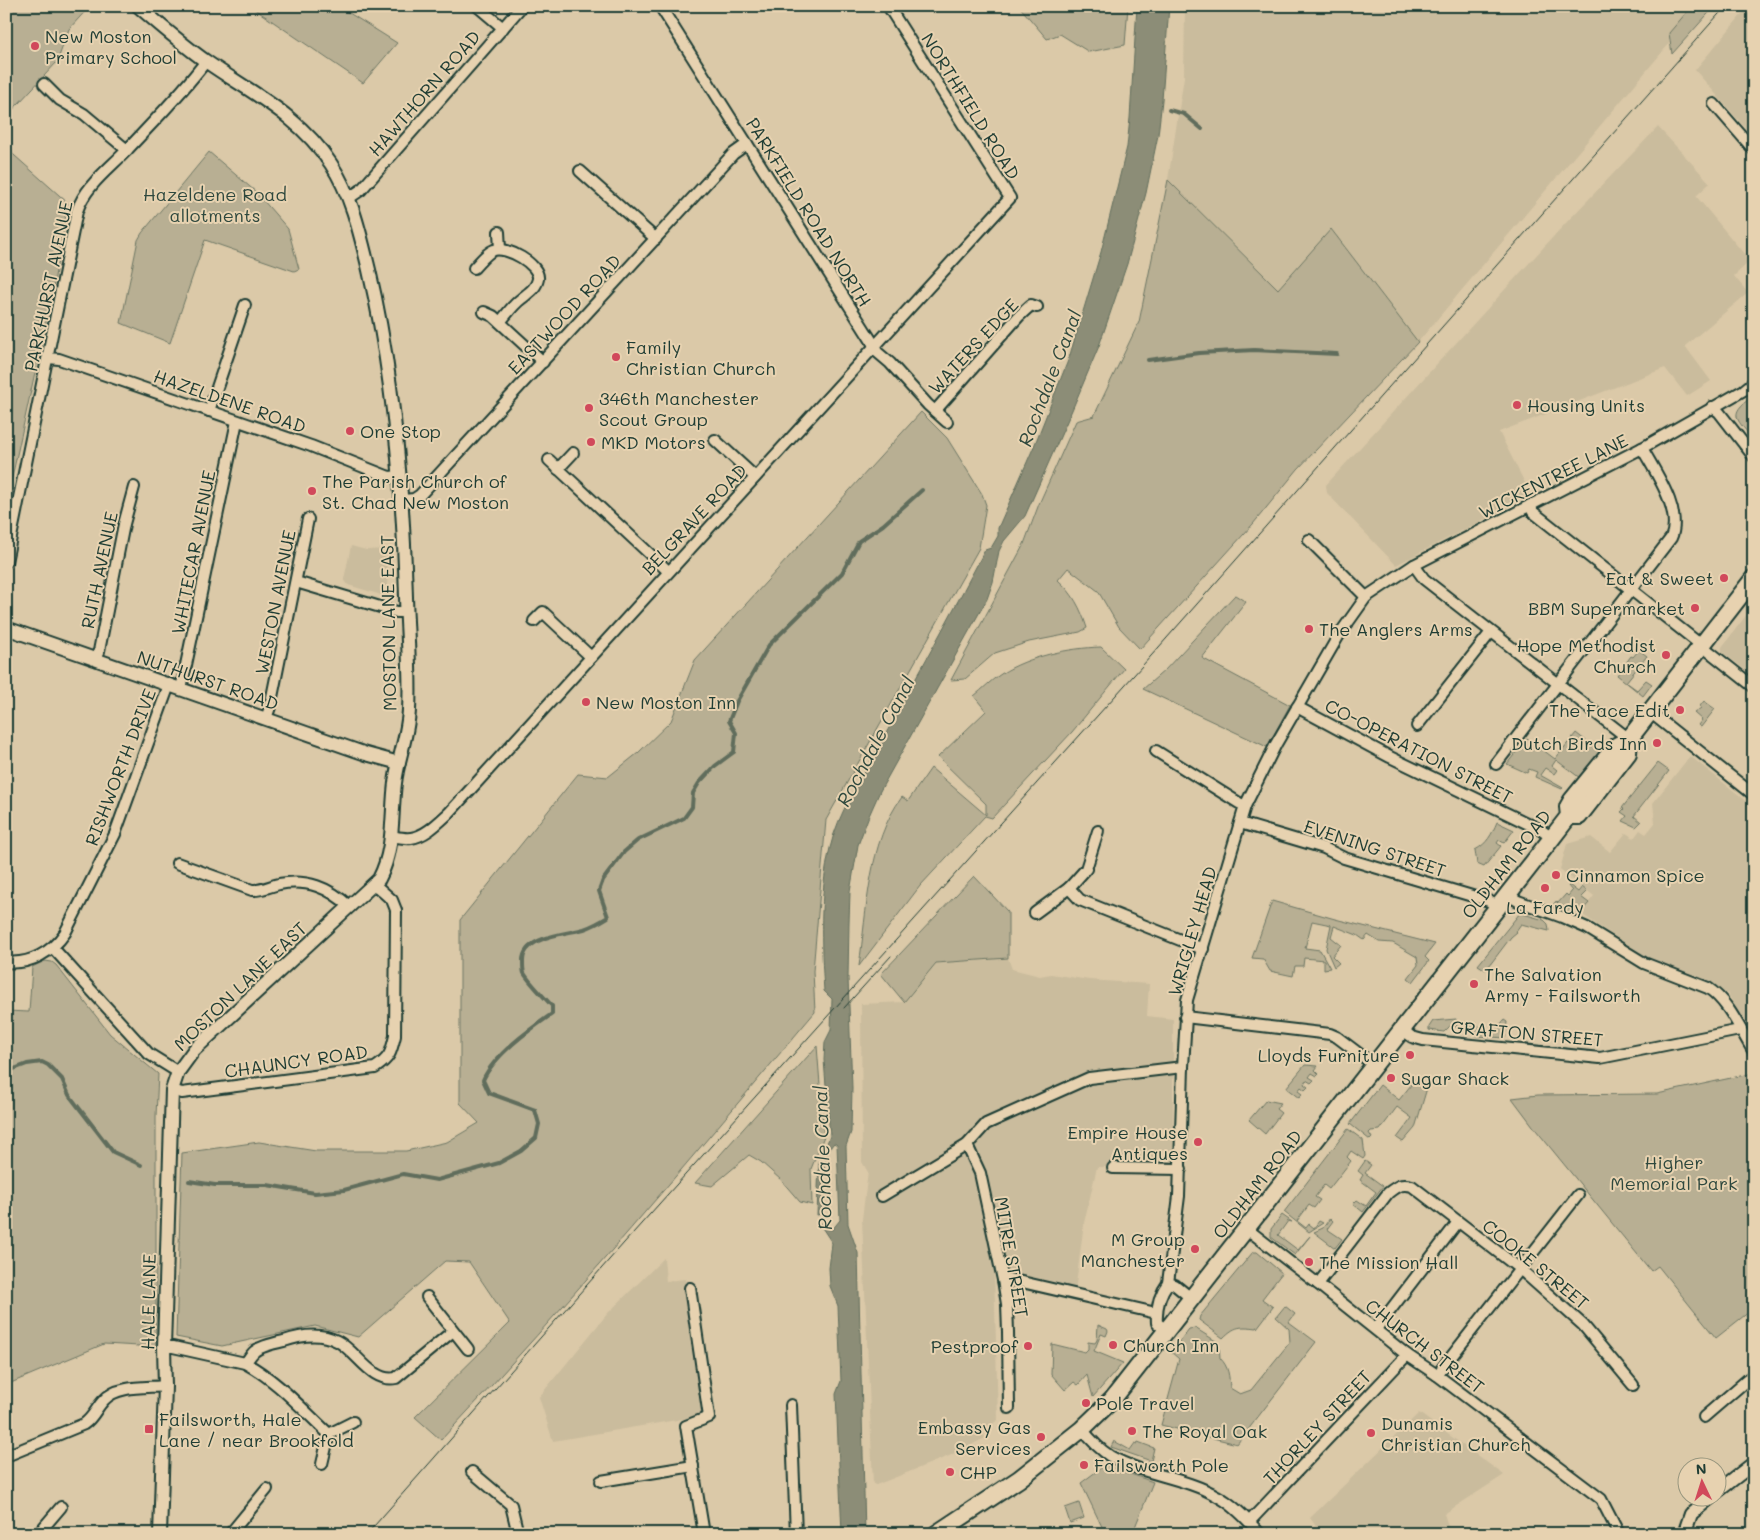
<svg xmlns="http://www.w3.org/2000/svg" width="1760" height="1540" font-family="Mali,sans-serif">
  <rect width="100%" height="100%" fill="#dbc9a8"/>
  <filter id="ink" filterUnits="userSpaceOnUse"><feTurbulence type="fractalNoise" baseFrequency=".02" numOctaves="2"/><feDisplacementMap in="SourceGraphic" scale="10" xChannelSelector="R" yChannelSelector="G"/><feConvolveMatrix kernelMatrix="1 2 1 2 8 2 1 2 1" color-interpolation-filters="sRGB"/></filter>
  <g filter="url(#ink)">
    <g fill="#cabc9d">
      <path d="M1185,6H1701L1418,342L1331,229L1278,289L1168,180L1184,77Z"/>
      <path d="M1749,6H1754V138L1695,70Z"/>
      <path d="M1658,127L1710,183L1696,196L1750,261L1734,276L1748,293L1685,346L1711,381L1687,396L1665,368L1499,432L1531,495L1396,565L1327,493L1326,485L1564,225Z"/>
      <path d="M351,546L366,550L386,549L388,597L348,585L344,579Z"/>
      <path d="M1754,605V664L1747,671L1722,652V647Z"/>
      <path d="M1690,756L1754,807V1037L1728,994L1653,962L1580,913L1594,896L1560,869L1567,844L1591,837L1610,852L1626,833L1634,838L1640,830L1646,834L1655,823L1653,803Z"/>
      <path d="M1008,958L1012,969L1040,976L1051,974L1089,980L1149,984L1147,1016L1173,1019V1167H1097L1084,1223L1075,1292L1007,1275L994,1269L998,1420L982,1431L985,1438L949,1456L876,1485L873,1484L862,1219L868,1172L862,1162L861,1004L904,1002L936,963Z"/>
      <path d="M664,1258L666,1281L686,1279L706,1415L553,1441L539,1397L608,1313Z"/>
      <path d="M1419,1413L1504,1475L1444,1514L1451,1534H1322L1310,1518Z"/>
    </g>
    <g fill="#b8af93" stroke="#6c7664">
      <path d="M6,6H90L69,29L57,62L6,117Z"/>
      <path d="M250,6H338L397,43L363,83Z"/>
      <path d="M1019,6H1128L1125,45L1089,52L1060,34L1047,39Z"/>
      <path d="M1692,6H1715L1672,54L1669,33Z"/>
      <path d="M6,148L68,203L51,299L6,505Z"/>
      <path d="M209,152L256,192L288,229L299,269L294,271L205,240L170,343L121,323L138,240L142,233Z"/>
      <path d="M1168,180L1278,289L1331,229L1418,342L1298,469L1253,524L1140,649L1119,627L1098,591L1068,568L1058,580C1073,593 1081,609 1087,628L1080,632L1029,642L995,653L965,679L951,680L1024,544L1039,504L1076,421L1094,416L1139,322Z"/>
      <path d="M1752,397L1754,402V440C1738,420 1726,415 1752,397Z"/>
      <path d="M921,412L947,438L982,494L986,505L979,548L826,820L813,971L815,1012C693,1156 571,1302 441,1440L415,1417L510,1323L469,1262L445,1261L358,1337L315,1326L222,1346L176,1337L182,1153L259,1142L316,1151H406L447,1142L479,1123L460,1103V920L578,774L608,777L638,753L671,721L695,660Z"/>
      <path d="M1235,595L1246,602L1202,658L1290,705L1267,747L1143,689L1165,670Z"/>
      <path d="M1101,647L1124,669L1072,732L992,818L985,816L920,886L859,966C867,911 868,842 902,797L908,801L931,768L986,815V804L938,757L986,711L974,696C983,689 991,680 1001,674C1029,656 1069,648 1101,647Z"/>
      <path d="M1639,650L1647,656L1626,682L1637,690L1646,680L1652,684L1643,696L1617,675L1631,656L1633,657Z"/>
      <path d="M1704,701L1715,709L1701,727L1698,725L1702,720L1694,713L1701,708L1700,706Z"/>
      <path d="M1576,733L1600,752L1580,778L1556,760L1552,766L1557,770L1554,774L1545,768L1540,775L1563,788L1562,789L1535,777L1537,772L1529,769L1527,773L1507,764L1527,738L1555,759Z"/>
      <path d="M1658,763L1669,771L1634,816L1641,822L1636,827L1623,821L1627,816L1621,812L1624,809L1622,808Z"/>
      <path d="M1497,822L1514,830L1504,843L1499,840L1497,843L1501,846L1484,867L1477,864L1475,850C1487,844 1492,834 1497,822Z"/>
      <path d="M974,876L1008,912V958L936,963L904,1002L881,974Z"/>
      <path d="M1569,885L1578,892L1582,887L1587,891L1581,897L1589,903L1580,913L1553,905L1556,901L1558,903L1566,894L1568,896L1572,891L1568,886Z"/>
      <path d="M1272,901L1335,919L1435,944L1425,957L1429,961L1413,982L1408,978L1418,965L1417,957L1393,943L1379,942L1368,935L1364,940L1357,935L1334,926L1331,937L1341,945L1332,956L1339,963L1334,967L1326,949L1331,925L1312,921L1305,948L1320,950L1330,968L1324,969V960L1304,958L1303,966H1295L1293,976L1270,971L1263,959L1252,958Z"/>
      <path d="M1520,913L1544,920L1548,924L1549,931L1521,924L1516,931L1517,932L1511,937L1486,970L1478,965Z"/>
      <path d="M45,961L52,962L56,965L110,1034L158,1074L156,1116V1347L104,1344L6,1385V1011L29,1012L32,967Z"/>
      <path d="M1456,1019L1457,1027L1450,1026L1444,1032L1429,1030V1027L1433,1021Z"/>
      <path d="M1504,1020L1507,1022L1505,1038L1476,1036L1468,1028L1474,1022L1491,1036Z"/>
      <path d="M817,1046L824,1136L811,1169L812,1205L800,1202L781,1180L761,1162L749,1155L712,1186L695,1183Z"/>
      <path d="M1305,1065L1318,1066L1315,1070L1319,1074L1317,1076L1312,1073L1309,1077L1314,1080L1311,1083L1306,1080L1304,1084L1308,1087L1305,1090L1301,1087L1298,1091L1302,1094L1299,1098L1286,1088Z"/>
      <path d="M1754,1073V1308L1716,1338L1658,1266L1651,1271L1536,1130L1512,1098L1538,1095L1657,1094Z"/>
      <path d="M1411,1077L1427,1088L1415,1128L1403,1142L1397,1138L1412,1118L1397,1107L1380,1130L1371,1131L1369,1133L1372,1138L1370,1140L1350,1124L1380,1085L1399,1100L1411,1085L1407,1083Z"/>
      <path d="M1266,1100L1281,1103L1276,1109L1281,1113L1265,1134L1249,1120Z"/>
      <path d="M1348,1129L1363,1140L1365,1156L1363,1159L1351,1151L1347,1157L1351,1161L1329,1189L1324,1185L1315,1197L1320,1200L1314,1208L1309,1205L1297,1221L1306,1228L1309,1224L1314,1228L1319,1221L1323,1223L1309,1232L1284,1212Z"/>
      <path d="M1365,1161L1371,1165L1365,1173L1383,1186L1363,1212L1353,1204L1357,1200L1366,1206L1376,1192L1360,1180L1363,1175L1358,1171Z"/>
      <path d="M1282,1215L1292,1222L1288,1221L1278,1235L1298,1250L1310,1236L1295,1255L1271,1237V1229Z"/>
      <path d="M1330,1218L1333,1221L1327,1229L1342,1239L1335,1248L1314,1232L1323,1228Z"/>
      <path d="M1253,1252H1257L1282,1273L1262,1299L1273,1307L1257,1328C1240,1326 1235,1326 1223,1338L1199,1320L1200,1316Z"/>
      <path d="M1285,1306L1295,1314L1289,1322L1316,1342L1237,1444L1161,1425L1179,1359L1171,1352L1189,1329L1195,1328L1219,1343L1220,1358C1229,1367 1229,1376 1230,1388L1240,1394L1251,1390L1290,1342L1289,1329L1276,1317Z"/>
      <path d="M1098,1325L1107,1329L1108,1331L1106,1336L1101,1334L1094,1351L1123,1363L1093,1397L1087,1375L1078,1385L1074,1382L1065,1390L1051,1374L1052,1344L1085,1352L1088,1349V1342L1095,1343L1097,1340Z"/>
      <path d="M1114,1441L1130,1450L1135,1443L1137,1444L1138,1442L1154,1448L1151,1461L1111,1447Z"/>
      <path d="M1105,1465L1153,1482L1135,1527L1139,1534L1105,1533L1081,1483Z"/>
      <path d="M1079,1503L1084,1518L1070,1523L1065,1508Z"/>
    </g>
    <path fill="#8c8d77" stroke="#606d5c" d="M1137,6H1169L1162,100L1158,135L1146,193L1127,264L1099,346L1072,410L1025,516L1004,541L999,551L993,582L987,599L880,791L868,818L858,845L850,892L849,922L848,978L852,1088L851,1132L846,1146L848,1224L858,1253L865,1534H842L836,1394L841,1381L838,1306L830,1286L829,1268L832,1243L819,1223L826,1225L832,1230L840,1220L837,1145L834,1143C820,1157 823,1195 822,1214L817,1215L819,1162L830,1136L824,1060L825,1042L831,1030L832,999L824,991C821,945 819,894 830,848C838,813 860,781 877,750C913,683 950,617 985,550L991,548L998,536V528L1035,444L1069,358L1101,252L1127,147L1130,118Z"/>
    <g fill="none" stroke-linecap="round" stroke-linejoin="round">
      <g stroke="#606d5c" stroke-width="4">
        <path d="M1169,110L1184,114L1202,129"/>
        <path d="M1148,360L1199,353L1254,350L1337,354"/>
        <path d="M6,1072L27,1064L42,1062L48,1065L62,1079L69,1095L113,1152L141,1165"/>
        <path d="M189,1181L215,1185H267L315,1193L344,1190L403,1174L437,1180L499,1163L521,1151L536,1138L539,1124L535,1110L489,1093L483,1080C494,1055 529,1030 552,1014V1006C545,998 529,982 524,973C523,970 523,965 523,962C522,936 567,934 584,929C593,926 600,922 608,917L599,891L603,880L624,852L638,840L684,818L692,807L693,793L699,783L715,766L734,752L736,733L729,721L737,701L769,645L842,573L859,541L883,525L922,490"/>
      </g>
      <g stroke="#1f3d34" stroke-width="14">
        <g id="minor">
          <path d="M477,6L503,28"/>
          <path d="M660,6L871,340L877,352L890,363L928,405L947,422"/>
          <path d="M44,84L60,100L84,114L127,150"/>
          <path d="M1714,104L1754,150"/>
          <path d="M580,171L656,239"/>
          <path d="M349,198L361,190L522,6"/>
          <path d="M499,232L500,249"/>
          <path d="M474,268C480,262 486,253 494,250C506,246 540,264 538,279C536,289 528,293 521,299C513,305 507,314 500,322"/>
          <path d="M484,312L493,316L543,362"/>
          <path d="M48,358L59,359L311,446L389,477L400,476"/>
          <path d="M1712,407L1719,412L1754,457"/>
          <path d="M209,411L245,305"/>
          <path d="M935,411L1019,316L1031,305L1037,307"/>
          <path d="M715,440L755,477"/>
          <path d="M549,460L668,571"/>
          <path d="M558,469L573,453"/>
          <path d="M403,500L414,499L420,495L733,154L747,144"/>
          <path d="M1530,505L1533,512L1754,687"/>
          <path d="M1309,540L1366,597"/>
          <path d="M6,562L77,211C86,185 109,169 127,150C154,121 183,92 206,61"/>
          <path d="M1414,565L1424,579L1629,739"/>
          <path d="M296,582L397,612H407"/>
          <path d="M534,621L543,612L591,657"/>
          <path d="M95,659L99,651L124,524L134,487"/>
          <path d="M181,689L237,421"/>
          <path d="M1297,707L1390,757L1541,830L1552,838"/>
          <path d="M1650,712L1754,795"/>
          <path d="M266,719L270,707L308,519"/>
          <path d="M1417,726L1491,632"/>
          <path d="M1156,751L1239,803L1245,806"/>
          <path d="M1496,764L1671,538C1683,511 1655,472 1642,448"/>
          <path d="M1240,823L1324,848L1344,858L1489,901L1498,907"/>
          <path d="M391,836C397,837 405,839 411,838C426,836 439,822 449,813L1010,198L888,6"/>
          <path d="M177,863L252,890C261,891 270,886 279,884C307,879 329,887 350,907"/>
          <path d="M1069,888L1080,900L1203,949"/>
          <path d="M1508,895L1518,901L1562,917L1587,928L1644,963L1708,988C1729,1002 1740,1030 1754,1052"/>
          <path d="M1035,913L1069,888L1086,869L1098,831"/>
          <path d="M53,948L149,1054L178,1072"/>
          <path d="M6,962C30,965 52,952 65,933L115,834L169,685"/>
          <path d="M1185,1017L1330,1034L1337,1037L1374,1065"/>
          <path d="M1402,1030L1412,1037L1423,1040L1600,1058L1740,1030"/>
          <path d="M172,1090L182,1093L375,1068C390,1058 391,1053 395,1036L396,910L392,900L374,884"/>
          <path d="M967,1145L980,1173L1003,1280L1007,1304L1008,1332L1009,1408"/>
          <path d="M1113,1168L1181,1169"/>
          <path d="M882,1196L967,1145L986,1124L1089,1078L1183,1067"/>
          <path d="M1247,1229L1318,1284L1407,1355L1437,1375L1601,1499L1619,1534"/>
          <path d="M1003,1280L1009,1279L1156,1313"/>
          <path d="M1168,1283L1175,1285L1192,1299"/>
          <path d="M1318,1284L1388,1193C1397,1186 1401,1183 1412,1186L1520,1269L1583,1325L1633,1385"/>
          <path d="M690,1288L709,1417L686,1426L704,1534"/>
          <path d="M427,1297L468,1349"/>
          <path d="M1376,1329L1458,1222"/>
          <path d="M1167,1331L1157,1323C1156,1308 1159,1295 1168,1283L1179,1196L1183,1067L1187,1000L1245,806L1276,744L1339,635L1366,597L1414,565L1642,448L1744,390L1754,382"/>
          <path d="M164,1347H173L245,1363C277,1380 302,1409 329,1434"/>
          <path d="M245,1363C248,1360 251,1354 255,1351C261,1346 275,1343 284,1341C301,1335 320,1332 337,1341C357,1351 371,1383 396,1378L453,1331"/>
          <path d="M1437,1375L1578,1195"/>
          <path d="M791,1405L796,1534"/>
          <path d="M1704,1417L1754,1374"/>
          <path d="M1082,1429C1090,1439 1099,1449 1110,1456C1143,1475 1184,1477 1217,1496C1233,1504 1248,1520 1260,1534"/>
          <path d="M6,1456L84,1424C94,1417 96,1408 104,1400C117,1385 146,1388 165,1386"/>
          <path d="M322,1464L329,1434L353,1422"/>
          <path d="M472,1472L511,1505L518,1534"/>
          <path d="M601,1481L693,1466"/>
          <path d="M1250,1521L1407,1355"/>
          <path d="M38,1534L61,1507"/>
          <path d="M230,1534L267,1489"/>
        </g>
      </g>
      <g stroke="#1f3d34" stroke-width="16">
        <g id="tertiary">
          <path d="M138,6C160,25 183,45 207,62C253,94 299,115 331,164C352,196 360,233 369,270C394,377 403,487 406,597C407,634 411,673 409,710C408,735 398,758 395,783C391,815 395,849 379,879L194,1050L178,1072L172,1090L164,1347L165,1386L160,1534"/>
          <path d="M6,628L366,754L399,763"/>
          <path d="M1718,1491L1754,1463"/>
          <path d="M1684,1534L1691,1514L1710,1498"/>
        </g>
      </g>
      <g stroke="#1f3d34" stroke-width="20">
        <g id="trunk">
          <path d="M1569,816H1579L1628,753L1629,739"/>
          <path d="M936,1534L1019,1479L1082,1429L1112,1400L1552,838L1569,816L1568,807L1572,800L1616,746L1629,739L1754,578"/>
        </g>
      </g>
      <use href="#minor" stroke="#e7d2b0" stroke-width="10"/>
      <use href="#tertiary" stroke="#e7d2b0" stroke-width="12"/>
      <use href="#trunk" stroke="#e7d2b0" stroke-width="16"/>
      <g stroke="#1f3d34" stroke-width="1">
        <path d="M844,1008L891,956"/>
        <path d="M367,1534L624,1243L1151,656L1726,6"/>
      </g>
    </g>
  </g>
  <g fill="#d1495b" stroke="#e7d2b0" stroke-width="2">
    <circle cx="35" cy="46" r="5"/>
    <circle cx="616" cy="357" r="5"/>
    <circle cx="1517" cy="405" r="5"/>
    <circle cx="589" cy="408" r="5"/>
    <circle cx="350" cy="431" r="5"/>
    <circle cx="591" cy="442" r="5"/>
    <circle cx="312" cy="491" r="5"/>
    <circle cx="1724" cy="578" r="5"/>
    <circle cx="1695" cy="608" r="5"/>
    <circle cx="1309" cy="629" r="5"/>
    <circle cx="1666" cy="655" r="5"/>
    <circle cx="586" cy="702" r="5"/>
    <circle cx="1680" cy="710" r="5"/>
    <circle cx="1657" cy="743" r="5"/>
    <circle cx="1556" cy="875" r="5"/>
    <circle cx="1545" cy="888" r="5"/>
    <circle cx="1474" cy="984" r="5"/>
    <circle cx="1410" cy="1055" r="5"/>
    <circle cx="1391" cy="1078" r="5"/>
    <circle cx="1198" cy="1142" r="5"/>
    <circle cx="1195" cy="1249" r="5"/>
    <circle cx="1309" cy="1262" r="5"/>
    <circle cx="1113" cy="1345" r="5"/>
    <circle cx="1028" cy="1346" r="5"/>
    <circle cx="1086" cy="1403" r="5"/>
    <rect x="144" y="1424" width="10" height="10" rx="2.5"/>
    <circle cx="1132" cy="1431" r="5"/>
    <circle cx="1371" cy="1433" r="5"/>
    <circle cx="1041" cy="1437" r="5"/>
    <circle cx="1084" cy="1465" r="5"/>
    <circle cx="950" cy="1472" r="5"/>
  </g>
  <g text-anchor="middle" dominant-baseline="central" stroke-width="4" stroke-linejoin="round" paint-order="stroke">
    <g font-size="18" fill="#1f3d34" stroke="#e7d2b0" text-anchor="start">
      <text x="45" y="36">New Moston<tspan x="45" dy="21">Primary School</tspan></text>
      <text x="626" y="347">Family<tspan x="626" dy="21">Christian Church</tspan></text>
      <text x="599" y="398">346th Manchester<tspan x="599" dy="21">Scout Group</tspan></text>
      <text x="1527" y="405">Housing Units</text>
      <text x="360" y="431">One Stop</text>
      <text x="601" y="442">MKD Motors</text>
      <text x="322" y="481">The Parish Church of<tspan x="322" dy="21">St. Chad New Moston</tspan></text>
      <text x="1714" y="578" text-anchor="end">Eat &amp; Sweet</text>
      <text x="1685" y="608" text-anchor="end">BBM Supermarket</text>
      <text x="1319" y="629">The Anglers Arms</text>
      <text x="1656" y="645" text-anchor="end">Hope Methodist<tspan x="1656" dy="21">Church</tspan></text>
      <text x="596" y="702">New Moston Inn</text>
      <text x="1670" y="710" text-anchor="end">The Face Edit</text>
      <text x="1647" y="743" text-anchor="end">Dutch Birds Inn</text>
      <text x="1566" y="875">Cinnamon Spice</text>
      <text x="1545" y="907" text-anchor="middle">La Fardy</text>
      <text x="1484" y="974">The Salvation<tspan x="1484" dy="21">Army - Failsworth</tspan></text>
      <text x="1400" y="1055" text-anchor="end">Lloyds Furniture</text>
      <text x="1401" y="1078">Sugar Shack</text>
      <text x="1188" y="1132" text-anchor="end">Empire House<tspan x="1188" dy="21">Antiques</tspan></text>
      <text x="1185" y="1239" text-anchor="end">M Group<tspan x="1185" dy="21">Manchester</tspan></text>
      <text x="1319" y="1262">The Mission Hall</text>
      <text x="1123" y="1345">Church Inn</text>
      <text x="1018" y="1346" text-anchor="end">Pestproof</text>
      <text x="1096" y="1403">Pole Travel</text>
      <text x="159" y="1419">Failsworth, Hale<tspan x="159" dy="21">Lane / near Brookfold</tspan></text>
      <text x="1381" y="1423">Dunamis<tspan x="1381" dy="21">Christian Church</tspan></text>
      <text x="1031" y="1427" text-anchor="end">Embassy Gas<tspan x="1031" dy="21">Services</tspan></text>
      <text x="1142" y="1431">The Royal Oak</text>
      <text x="1094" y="1465">Failsworth Pole</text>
      <text x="960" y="1472">CHP</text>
    </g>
    <g font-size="18" fill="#1f3d34" stroke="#e7d2b0">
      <text transform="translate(424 93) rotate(-49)">HAWTHORN ROAD</text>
      <text transform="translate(971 106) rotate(58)">NORTHFIELD ROAD</text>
      <text transform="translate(809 212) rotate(58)">PARKFIELD ROAD NORTH</text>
      <text transform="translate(48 286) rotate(-78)">PARKHURST AVENUE</text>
      <text transform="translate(564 314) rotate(-47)">EASTWOOD ROAD</text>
      <text transform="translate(973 346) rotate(-47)">WATERS EDGE</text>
      <text transform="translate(230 401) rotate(19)">HAZELDENE ROAD</text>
      <text transform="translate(1553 476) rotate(-27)">WICKENTREE LANE</text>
      <text transform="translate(694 519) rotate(-47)">BELGRAVE ROAD</text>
      <text transform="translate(193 552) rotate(-79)">WHITECAR AVENUE</text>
      <text transform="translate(99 570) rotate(-78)">RUTH AVENUE</text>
      <text transform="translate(275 602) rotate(-79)">WESTON AVENUE</text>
      <text transform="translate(388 623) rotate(-91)">MOSTON LANE EAST</text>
      <text transform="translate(208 680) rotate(19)">NUTHURST ROAD</text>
      <text transform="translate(1419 751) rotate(27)">CO-OPERATION STREET</text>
      <text transform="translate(120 767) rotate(-69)">RISHWORTH DRIVE</text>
      <text transform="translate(1375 848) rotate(18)">EVENING STREET</text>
      <text transform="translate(1506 864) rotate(-52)">OLDHAM ROAD</text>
      <text transform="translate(1192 931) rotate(-74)">WRIGLEY HEAD</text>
      <text transform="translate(240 986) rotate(-44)">MOSTON LANE EAST</text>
      <text transform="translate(1527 1033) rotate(5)">GRAFTON STREET</text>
      <text transform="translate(296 1061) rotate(-8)">CHAUNCY ROAD</text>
      <text transform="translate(1257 1184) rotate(-52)">OLDHAM ROAD</text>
      <text transform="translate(1012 1257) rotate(80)">MITRE STREET</text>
      <text transform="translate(1536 1264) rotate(39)">COOKE STREET</text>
      <text transform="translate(148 1302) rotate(-89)">HALE LANE</text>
      <text transform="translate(1425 1346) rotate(37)">CHURCH STREET</text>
      <text transform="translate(1317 1427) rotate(-47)">THORLEY STREET</text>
    </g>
    <g font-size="18" fill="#2e483e" stroke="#e7d2b0">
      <text x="215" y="194">Hazeldene Road<tspan x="215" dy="21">allotments</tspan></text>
      <text x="1674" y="1162">Higher<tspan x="1674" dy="21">Memorial Park</tspan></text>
    </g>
    <g font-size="19" font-style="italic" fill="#2f493e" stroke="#e7d2b0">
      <text transform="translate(1049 378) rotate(-69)">Rochdale Canal</text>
      <text transform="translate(875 741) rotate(-62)">Rochdale Canal</text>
      <text transform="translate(822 1158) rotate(-92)">Rochdale Canal</text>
    </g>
  </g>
  <rect width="1760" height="1540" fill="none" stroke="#e7d2b0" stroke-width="25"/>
  <rect x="12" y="12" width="1735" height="1515" fill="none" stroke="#1f3d34" stroke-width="2" filter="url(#ink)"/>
  <g transform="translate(1702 1482) rotate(356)"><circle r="24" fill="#e7d2b0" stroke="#97967e"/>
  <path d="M0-4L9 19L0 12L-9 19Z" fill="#d1495b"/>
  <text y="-8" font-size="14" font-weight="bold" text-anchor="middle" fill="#1f3d34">N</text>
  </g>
</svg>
